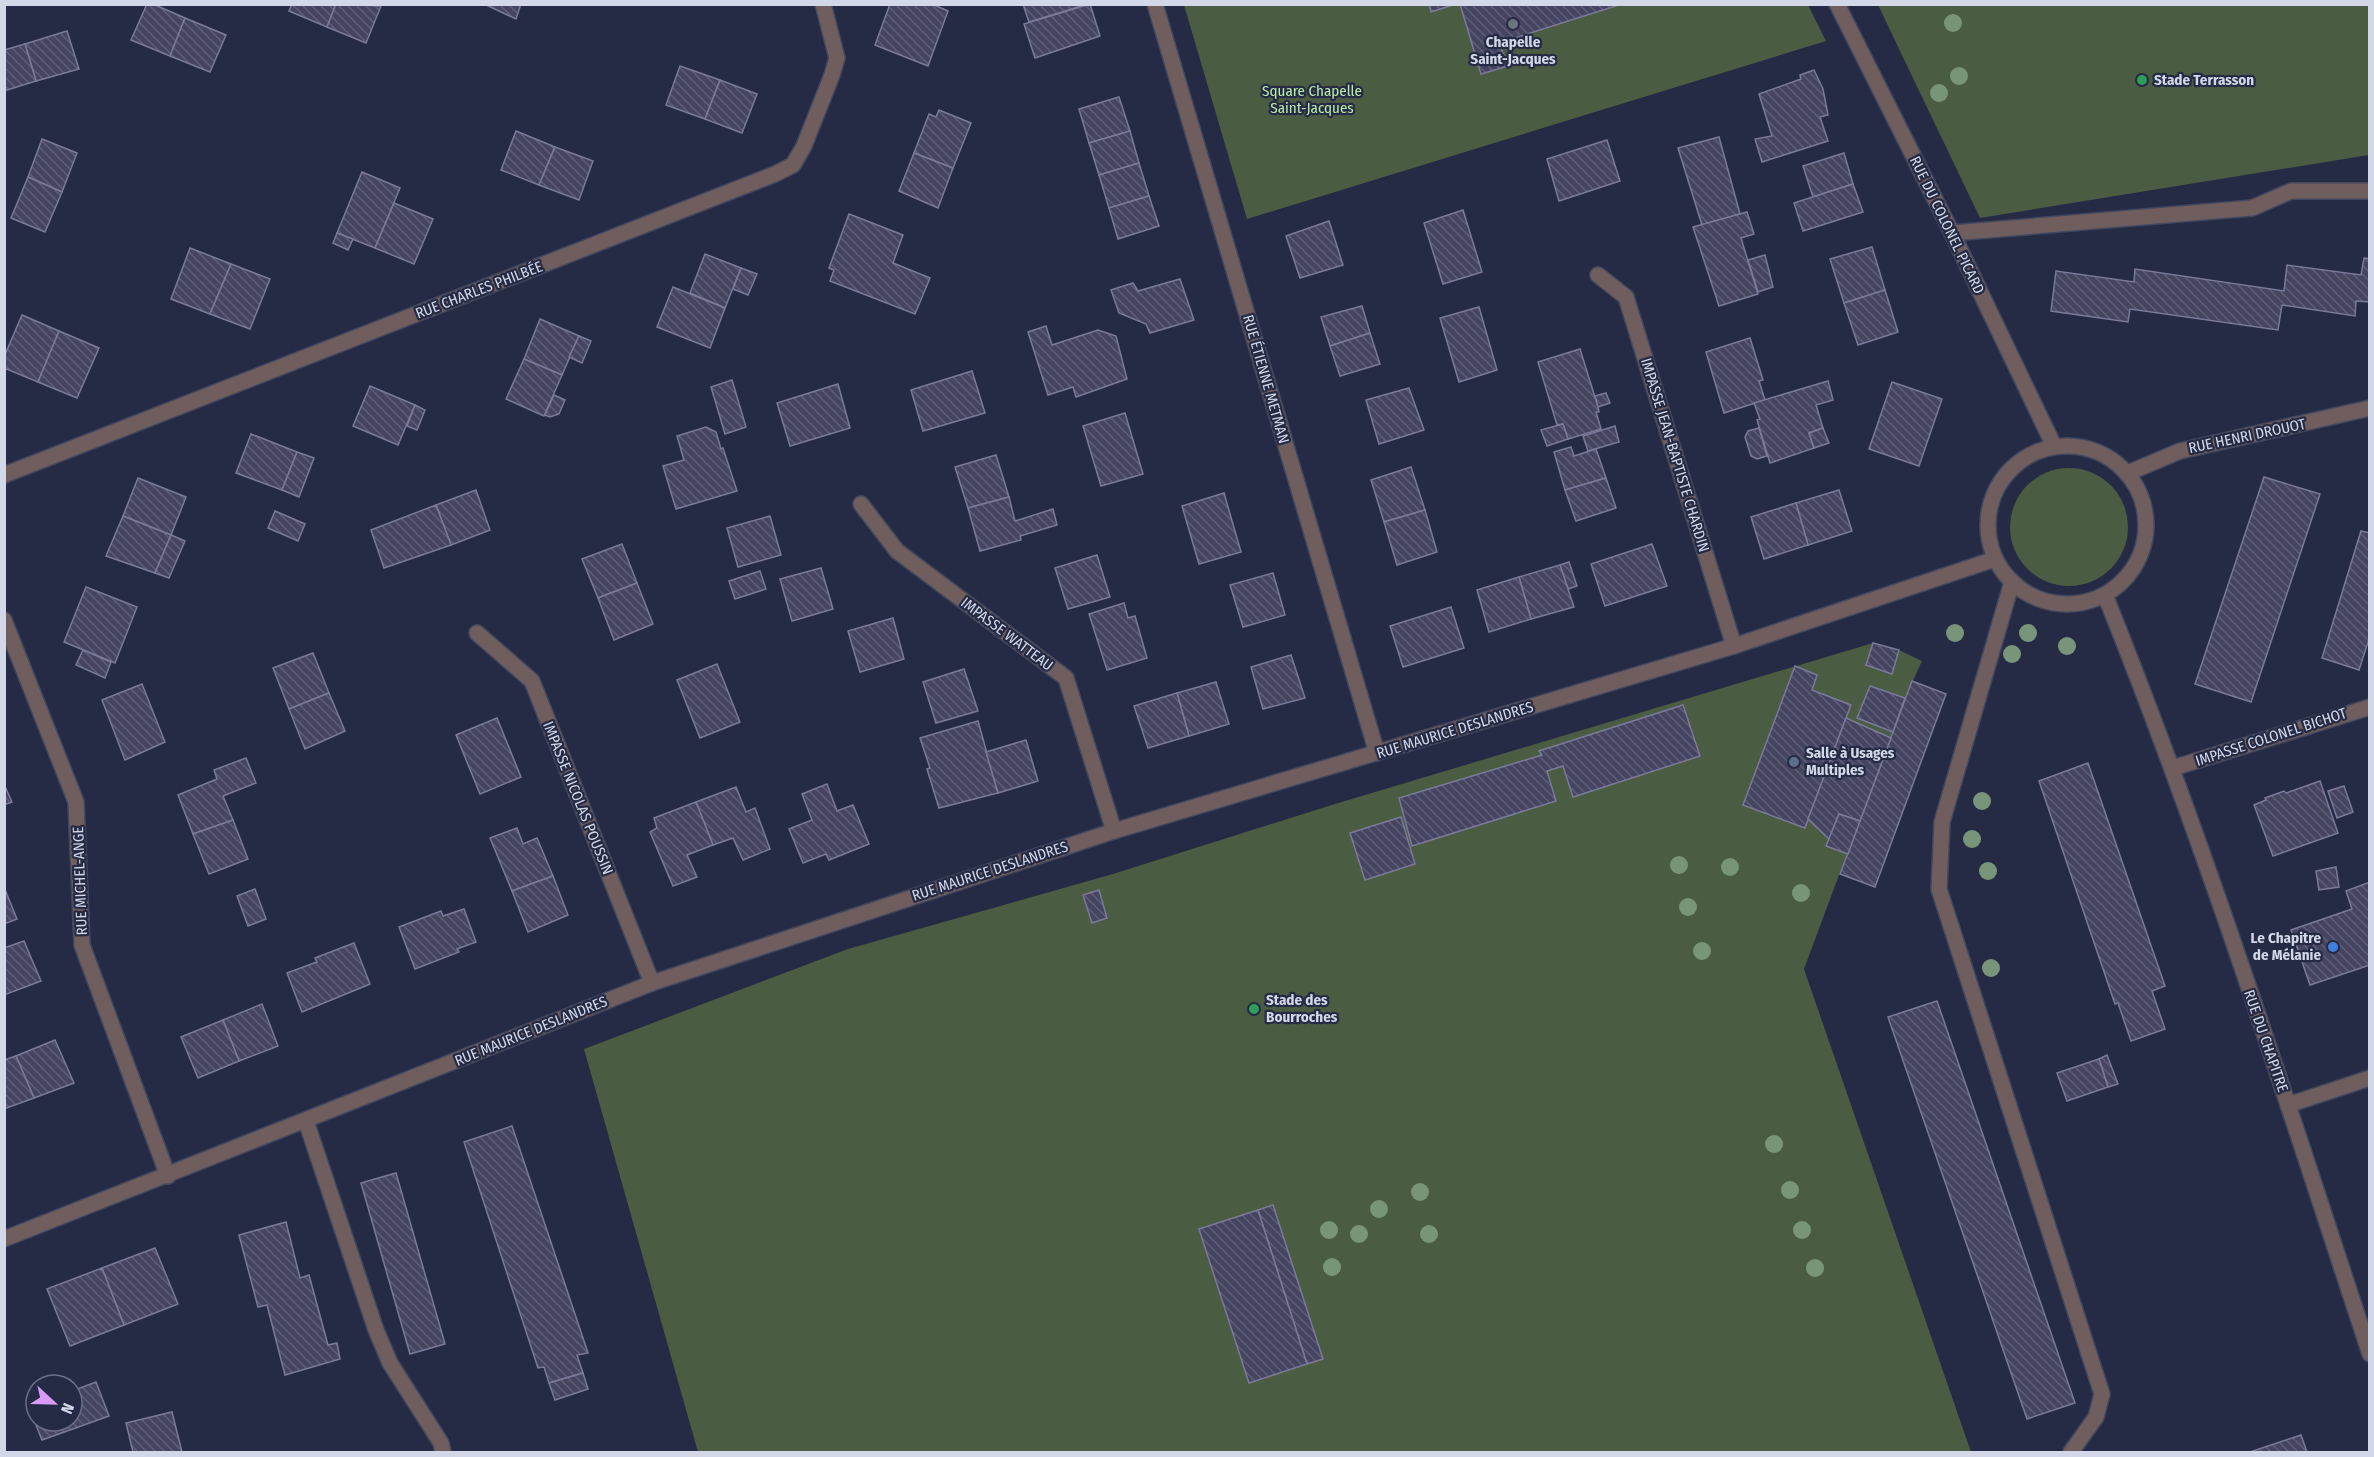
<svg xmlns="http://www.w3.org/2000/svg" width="2374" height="1457" font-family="'Fira Sans Condensed',sans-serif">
  <defs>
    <pattern id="building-back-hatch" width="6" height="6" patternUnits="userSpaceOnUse" patternTransform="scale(1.5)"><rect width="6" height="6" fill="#454461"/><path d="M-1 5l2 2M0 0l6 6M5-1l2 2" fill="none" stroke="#5f5e78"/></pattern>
  </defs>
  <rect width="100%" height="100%" fill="#252b45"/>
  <g fill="#4a5c42">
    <path d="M1184,5H1808L1826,41L1247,219Z"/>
    <path d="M1878,5H2369V155L1980,218Z"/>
    <circle cx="2069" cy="527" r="59"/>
    <path d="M1873,643L1899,650L1922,661L1905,698L1804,969L1971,1452H698L584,1049L848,949L1113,874L1335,804Z"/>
  </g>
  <g fill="url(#building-back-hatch)" stroke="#7b7a9b" stroke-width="1.5">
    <path d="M147,4H153L185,18L170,56L131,40Z"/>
    <path d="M292,4H336L327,27L289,11Z"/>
    <path d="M336,4L381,6L366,43L327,27Z"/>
    <path d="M484,4H521L516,19Z"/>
    <path d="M890,4H932L948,11L928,66L875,45Z"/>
    <path d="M1023,4H1088L1029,22Z"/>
    <path d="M1090,4L1100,36L1035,58L1024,24Z"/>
    <path d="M1429,4H1456L1431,12Z"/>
    <path d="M1460,4H1622L1499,43L1508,66L1481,74Z"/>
    <path d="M185,18L226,35L210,72L170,56Z"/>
    <path d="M67,31L79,69L36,81L25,44Z"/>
    <path d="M25,44L36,81L4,91V50Z"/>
    <path d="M680,66L720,80L705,119L666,105Z"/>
    <path d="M1814,70L1823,89L1828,115L1820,117L1828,141L1762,162L1755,139L1772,136L1759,94L1801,79L1800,75Z"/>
    <path d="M720,80L757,94L742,133L705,119Z"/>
    <path d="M1119,97L1130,131L1089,143L1079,109Z"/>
    <path d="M939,110L971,123L953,168L914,153L929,114L936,117Z"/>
    <path d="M516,131L555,147L539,185L501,170Z"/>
    <path d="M1130,131L1139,163L1099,175L1089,143Z"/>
    <path d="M1719,137L1740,214L1702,225L1678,148Z"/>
    <path d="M42,139L77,153L62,192L28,177Z"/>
    <path d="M1607,140L1620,181L1559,201L1547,159Z"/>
    <path d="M555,147L593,161L579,200L539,185Z"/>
    <path d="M914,153L953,168L938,208L899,191Z"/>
    <path d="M1844,153L1853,184L1813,197L1803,166Z"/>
    <path d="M1139,163L1149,196L1109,208L1099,175Z"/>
    <path d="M362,172L400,188L375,248L337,233Z"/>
    <path d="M28,177L62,192L45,232L11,218Z"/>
    <path d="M1853,184L1863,212L1803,231L1794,203Z"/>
    <path d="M1149,196L1159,226L1118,239L1109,208Z"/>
    <path d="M394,203L433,219L414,264L375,248Z"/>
    <path d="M1463,210L1482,272L1443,284L1424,223Z"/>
    <path d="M1747,212L1754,234L1741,238L1758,294L1719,306L1693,227Z"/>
    <path d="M849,214L903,235L893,263L930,278L915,314L830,281L834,270L829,268Z"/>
    <path d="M1329,221L1343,265L1300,278L1286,236Z"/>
    <path d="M337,233L353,239L348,250L333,243Z"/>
    <path d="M1872,247L1885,290L1844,303L1830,259Z"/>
    <path d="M190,248L231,264L210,314L171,299Z"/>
    <path d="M705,254L741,268L725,308L690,293Z"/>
    <path d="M1765,255L1773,287L1758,292L1748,260Z"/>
    <path d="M2364,258L2370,259V302L2356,301L2355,316L2282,305L2278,330L2130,309L2128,322L2051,311L2056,271L2134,282L2135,269L2284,291L2287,265L2361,275Z"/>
    <path d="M231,264L270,279L250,329L210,314Z"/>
    <path d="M741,268L757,274L748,295L733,289Z"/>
    <path d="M1180,279L1194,320L1150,333L1146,324L1119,313L1111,290L1133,283L1138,291Z"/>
    <path d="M673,287L725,308L710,348L657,327Z"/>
    <path d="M1885,290L1898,332L1858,345L1844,303Z"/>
    <path d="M1362,306L1370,333L1330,346L1321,317Z"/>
    <path d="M1479,307L1497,370L1459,382L1440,318Z"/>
    <path d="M22,315L59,331L38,382L4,368V357Z"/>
    <path d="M540,319L579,336L562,375L524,359Z"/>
    <path d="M1046,326L1052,345L1098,330L1116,336L1127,379L1076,397L1073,387L1048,395L1028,332Z"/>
    <path d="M59,331L99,348L77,398L38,382Z"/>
    <path d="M1370,333L1380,364L1340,376L1330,346Z"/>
    <path d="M579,336L591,341L582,363L569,357Z"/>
    <path d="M1750,338L1763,380L1759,381L1765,400L1724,413L1706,352Z"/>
    <path d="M1580,349L1598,407L1599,412H1596L1601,429L1568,439L1563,424L1557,425L1538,362Z"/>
    <path d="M524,359L562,375L544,416L506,399Z"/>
    <path d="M972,371L985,413L923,431L911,390Z"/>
    <path d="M732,380L746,427L725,434L711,387Z"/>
    <path d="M1828,381L1833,400L1816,405L1823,428L1809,433L1814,448L1770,463L1757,420L1760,419L1754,403Z"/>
    <path d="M1892,382L1942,399L1919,466L1869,449Z"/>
    <path d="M838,384L850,428L790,446L777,403Z"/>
    <path d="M370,386L415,405L398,445L353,426Z"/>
    <path d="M1409,388L1424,430L1379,444L1366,400Z"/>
    <path d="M1606,393L1610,403L1598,407L1595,396Z"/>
    <path d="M554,395L565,400L559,414L550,417L545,415Z"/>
    <path d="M415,405L425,410L417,430L407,426Z"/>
    <path d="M1125,413L1143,474L1101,486L1083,426Z"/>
    <path d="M1563,424L1568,439L1547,446L1541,430Z"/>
    <path d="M1615,426L1619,442L1588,451L1583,436Z"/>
    <path d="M706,427L716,432L721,449L723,448L737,491L676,509L663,466L684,460L677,436Z"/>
    <path d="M1759,428L1767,456L1757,459L1751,456L1745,437L1748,431Z"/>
    <path d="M1823,428L1829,443L1814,448L1809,433Z"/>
    <path d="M251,434L297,452L282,490L236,473Z"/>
    <path d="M1571,447L1574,456L1596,449L1606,478L1565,490L1554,452Z"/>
    <path d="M297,452L314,458L299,497L282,490Z"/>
    <path d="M996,455L1009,497L968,508L955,467Z"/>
    <path d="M1411,467L1425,510L1384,522L1371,480Z"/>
    <path d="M2264,477L2320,494L2251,702L2195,684Z"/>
    <path d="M138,478L186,497L171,535L123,516Z"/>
    <path d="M1606,478L1616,508L1576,521L1565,490Z"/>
    <path d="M476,490L490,530L451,545L436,505Z"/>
    <path d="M1839,490L1852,531L1808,545L1796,503Z"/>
    <path d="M1224,493L1241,552L1199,564L1182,506Z"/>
    <path d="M1009,497L1015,521L1053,509L1057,525L1020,536L1021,540L980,551L968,508Z"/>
    <path d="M1796,503L1808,545L1764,559L1751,517Z"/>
    <path d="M436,505L451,545L384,568L371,530Z"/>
    <path d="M1425,510L1437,552L1397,565L1384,522Z"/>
    <path d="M275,511L305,524L298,541L268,528Z"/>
    <path d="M123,516L171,535L155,573L106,556Z"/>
    <path d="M770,516L781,555L738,567L727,528Z"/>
    <path d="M2361,531L2370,533V636L2359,670L2322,658Z"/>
    <path d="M171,535L185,541L169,578L155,573Z"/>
    <path d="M622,544L637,583L598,598L582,559Z"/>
    <path d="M1652,544L1667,586L1605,606L1591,564Z"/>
    <path d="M1097,555L1110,597L1068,609L1055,568Z"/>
    <path d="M1569,562L1577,586L1568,589L1560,565Z"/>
    <path d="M1560,565L1574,607L1531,619L1519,577Z"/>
    <path d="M821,568L833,609L792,621L780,579Z"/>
    <path d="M760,571L766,589L735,599L729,581Z"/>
    <path d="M1273,573L1285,615L1243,627L1230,585Z"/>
    <path d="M1519,577L1531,619L1489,632L1477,590Z"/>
    <path d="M637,583L653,624L614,640L598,598Z"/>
    <path d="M86,587L137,607L115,663L64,642Z"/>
    <path d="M1124,603L1128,618L1135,616L1147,658L1107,670L1089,614Z"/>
    <path d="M1451,607L1464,648L1403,667L1390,626Z"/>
    <path d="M893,618L904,659L860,672L848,631Z"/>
    <path d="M1873,643L1899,650L1892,674L1866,665Z"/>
    <path d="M83,650L111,662L105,678L76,665Z"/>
    <path d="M313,653L329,693L289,709L273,668Z"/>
    <path d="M1291,655L1305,698L1263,709L1251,667Z"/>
    <path d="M717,664L740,722L700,738L677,680Z"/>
    <path d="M1795,666L1817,675L1812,690L1851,705L1805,828L1743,805Z"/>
    <path d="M964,669L978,711L936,723L923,682Z"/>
    <path d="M1912,681L1946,694L1875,887L1840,874Z"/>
    <path d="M1216,682L1229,724L1189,736L1177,693Z"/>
    <path d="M142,684L165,742L125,760L102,700Z"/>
    <path d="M1870,686L1905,698L1893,732L1857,718Z"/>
    <path d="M329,693L345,731L305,749L289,709Z"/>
    <path d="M1177,693L1189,736L1148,748L1134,706Z"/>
    <path d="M1683,705L1700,756L1573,797L1563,766L1547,771L1556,801L1412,846L1399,798L1542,755L1539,751Z"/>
    <path d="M497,718L521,777L480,794L456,735Z"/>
    <path d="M1846,718L1891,738L1860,821L1839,814L1829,839L1808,819Z"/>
    <path d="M978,721L998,793L939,808L927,769L930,768L920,738Z"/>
    <path d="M1026,740L1038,781L998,793L986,752Z"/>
    <path d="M246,758L256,783L223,796L233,820L193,834L178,795L217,779L214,770Z"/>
    <path d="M2088,763L2165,986L2152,991L2165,1029L2131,1041L2118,1003L2115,1004L2039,781Z"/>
    <path d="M2320,781L2338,833L2273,856L2254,805L2266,800L2265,798L2284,791L2286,793Z"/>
    <path d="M4,784L12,802L4,805Z"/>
    <path d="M827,784L837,811L853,805L869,844L829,860L826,854L803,863L789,829L812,820L802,794Z"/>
    <path d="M2344,786L2353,812L2337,818L2328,791Z"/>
    <path d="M736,787L746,812L755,808L770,849L743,860L733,838L713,845L696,802Z"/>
    <path d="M696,802L713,845L687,855L697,877L673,886L650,832L657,828L654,818Z"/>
    <path d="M1839,814L1860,821L1848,854L1826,846Z"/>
    <path d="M1401,817L1415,864L1365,880L1350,833Z"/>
    <path d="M233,820L248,859L209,874L193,834Z"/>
    <path d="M517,828L523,844L537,838L553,876L512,891L490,838Z"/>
    <path d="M2336,867L2339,887L2319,890L2316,871Z"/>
    <path d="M553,876L568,915L528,932L512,891Z"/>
    <path d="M2370,882V965L2310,985L2291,930L2352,909L2346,891Z"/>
    <path d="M4,887L17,919L4,924Z"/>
    <path d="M255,889L266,919L248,926L237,896Z"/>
    <path d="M1099,890L1107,918L1092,923L1083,895Z"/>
    <path d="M464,909L476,942L457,949L459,952L415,969L399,927L441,911L443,916Z"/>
    <path d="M24,941L41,981L4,995V948Z"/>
    <path d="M354,943L370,984L302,1012L287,973L317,962L315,958Z"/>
    <path d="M1937,1001L2075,1403L2027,1419L1888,1017Z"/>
    <path d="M262,1004L278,1046L239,1061L223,1020Z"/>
    <path d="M223,1020L239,1061L198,1078L181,1037Z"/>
    <path d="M55,1040L74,1083L34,1098L16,1056Z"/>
    <path d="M2107,1055L2118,1084L2108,1087L2099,1059Z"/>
    <path d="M16,1056L34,1098L4,1109V1060Z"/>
    <path d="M2099,1059L2108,1087L2067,1101L2057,1073Z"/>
    <path d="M512,1126L588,1353L577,1355L583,1373L549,1383L544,1367L538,1368L464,1142Z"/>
    <path d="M396,1173L445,1344L410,1354L361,1183Z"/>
    <path d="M1273,1205L1323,1359L1307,1364L1258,1210Z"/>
    <path d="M1258,1210L1307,1364L1249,1383L1199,1229Z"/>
    <path d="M286,1222L300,1278L309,1275L328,1345L337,1343L340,1359L285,1375L267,1305L258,1307L239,1235Z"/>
    <path d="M155,1248L178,1304L124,1325L102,1268Z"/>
    <path d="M102,1268L124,1325L70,1346L47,1289Z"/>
    <path d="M583,1373L588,1389L555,1400L549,1383Z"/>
    <path d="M96,1382L109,1416L42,1440L28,1405L36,1403V1421H72V1391Z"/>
    <path d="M172,1412L182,1452H133L126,1423Z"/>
    <path d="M2301,1435L2307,1452H2250Z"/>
  </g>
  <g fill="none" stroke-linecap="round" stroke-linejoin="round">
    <g stroke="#41475f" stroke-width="18">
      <g id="minor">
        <path d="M1155,4L1377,753"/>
        <path d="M1837,4L1952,233L2054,446"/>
        <path d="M1952,233L2252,208L2291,191H2370"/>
        <path d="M1598,275L1626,297L1734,646"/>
        <circle cx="2067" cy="525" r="79"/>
        <path d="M2128,473L2180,451L2370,408"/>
        <path d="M4,475L775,174L793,165L804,146L832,75L837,58L823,4"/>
        <path d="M861,504L897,551L1066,678L1114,831"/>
        <path d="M2012,582L1942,822L1939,889L2102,1394L2096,1417L2071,1452"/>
        <path d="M2105,595C2205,843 2286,1099 2370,1354"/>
        <path d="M4,620L76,802L82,945L168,1176"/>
        <path d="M477,633L532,681L652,983"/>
        <path d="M2173,768L2370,707"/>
        <path d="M2288,1105L2370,1078"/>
        <path d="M306,1121L376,1330L390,1363L441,1443L443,1452"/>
        <path d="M4,1239L652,983L1114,831L1734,646L1995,559"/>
      </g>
    </g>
    <use href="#minor" stroke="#6f5e5d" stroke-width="15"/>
  </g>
  <g fill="#78957a">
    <circle cx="1953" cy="23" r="9"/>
    <circle cx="1959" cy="76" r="9"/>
    <circle cx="1939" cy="93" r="9"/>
    <circle cx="1955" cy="633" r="9"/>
    <circle cx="2028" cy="633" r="9"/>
    <circle cx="2067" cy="646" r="9"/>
    <circle cx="2012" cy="654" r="9"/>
    <circle cx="1982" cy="801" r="9"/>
    <circle cx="1972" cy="839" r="9"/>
    <circle cx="1679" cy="865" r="9"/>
    <circle cx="1730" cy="867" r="9"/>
    <circle cx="1988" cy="871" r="9"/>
    <circle cx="1801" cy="893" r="9"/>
    <circle cx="1688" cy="907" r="9"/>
    <circle cx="1702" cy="951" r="9"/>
    <circle cx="1991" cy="968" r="9"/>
    <circle cx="1774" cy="1144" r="9"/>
    <circle cx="1790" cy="1190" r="9"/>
    <circle cx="1420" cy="1192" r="9"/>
    <circle cx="1379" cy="1209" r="9"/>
    <circle cx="1329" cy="1230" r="9"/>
    <circle cx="1802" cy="1230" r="9"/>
    <circle cx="1359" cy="1234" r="9"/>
    <circle cx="1429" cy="1234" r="9"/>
    <circle cx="1332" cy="1267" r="9"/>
    <circle cx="1815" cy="1268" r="9"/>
  </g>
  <circle fill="#6b7280" stroke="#252b45" stroke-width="2" cx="1513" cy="24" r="6"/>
  <g fill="#2e9e5b" stroke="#252b45" stroke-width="2">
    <circle cx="2142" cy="80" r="6"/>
    <circle cx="1254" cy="1009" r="6"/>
  </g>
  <circle fill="#5c6f8a" stroke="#252b45" stroke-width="2" cx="1794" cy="762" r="6"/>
  <circle fill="#3f7fe0" stroke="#252b45" stroke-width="2" cx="2333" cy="947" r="6"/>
  <g text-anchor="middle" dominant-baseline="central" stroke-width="4.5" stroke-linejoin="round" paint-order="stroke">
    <g font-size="15" font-weight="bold" fill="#d3d8e9" stroke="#252b45" text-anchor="start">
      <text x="1513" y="42" text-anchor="middle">Chapelle<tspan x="1513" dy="17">Saint-Jacques</tspan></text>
      <text x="2154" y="80">Stade Terrasson</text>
      <text x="1806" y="753">Salle à Usages<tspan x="1806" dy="17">Multiples</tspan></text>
      <text x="2321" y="938" text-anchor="end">Le Chapitre<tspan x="2321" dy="17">de Mélanie</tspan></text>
      <text x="1266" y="1000">Stade des<tspan x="1266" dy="17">Bourroches</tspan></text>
    </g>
    <g font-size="15" fill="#bbeca6" stroke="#252b45">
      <text x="1312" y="91">Square Chapelle<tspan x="1312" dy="17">Saint-Jacques</tspan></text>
    </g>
    <g font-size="15" fill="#d3d8e9" stroke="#252b45">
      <text transform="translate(1947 225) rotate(64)">RUE DU COLONEL PICARD</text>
      <text transform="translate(479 290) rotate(-21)">RUE CHARLES PHILBÉE</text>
      <text transform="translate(1266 379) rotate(74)">RUE ÉTIENNE METMAN</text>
      <text transform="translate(2247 436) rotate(-12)">RUE HENRI DROUOT</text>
      <text transform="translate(1675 455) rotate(73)">IMPASSE JEAN-BAPTISTE CHARDIN</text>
      <text transform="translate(1007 634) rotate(37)">IMPASSE WATTEAU</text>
      <text transform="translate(1455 730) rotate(-17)">RUE MAURICE DESLANDRES</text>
      <text transform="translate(2271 737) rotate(-18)">IMPASSE COLONEL BICHOT</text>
      <text transform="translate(578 798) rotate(68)">IMPASSE NICOLAS POUSSIN</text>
      <text transform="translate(990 871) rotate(-18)">RUE MAURICE DESLANDRES</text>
      <text transform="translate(80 881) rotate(-92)">RUE MICHEL-ANGE</text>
      <text transform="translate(531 1031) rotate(-22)">RUE MAURICE DESLANDRES</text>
      <text transform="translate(2266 1041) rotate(71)">RUE DU CHAPITRE</text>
    </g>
  </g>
  <rect width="2374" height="1457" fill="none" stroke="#d3d8e9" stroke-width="12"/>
  <g transform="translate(54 1403) rotate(112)"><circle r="28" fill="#252b45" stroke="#6b7087" stroke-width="1.5"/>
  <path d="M0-4.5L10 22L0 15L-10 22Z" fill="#d89bf8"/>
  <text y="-9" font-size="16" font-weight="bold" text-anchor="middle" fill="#d3d8e9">N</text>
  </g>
</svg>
